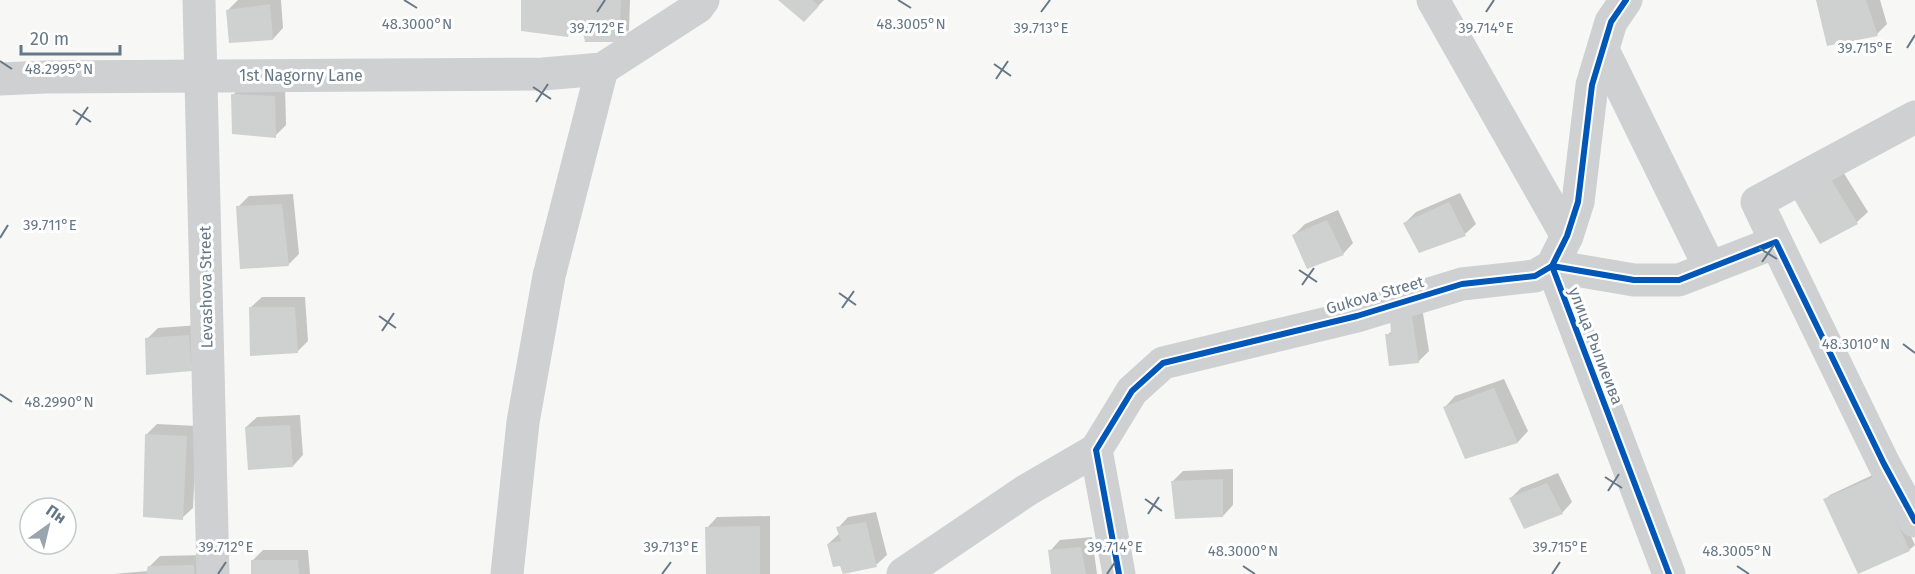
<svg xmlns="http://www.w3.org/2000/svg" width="1915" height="574" font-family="'Fira Sans',sans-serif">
  <rect width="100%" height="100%" fill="#f7f7f6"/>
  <g fill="#0003">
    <path d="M238,0H281L283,28L273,39L227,11Z"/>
    <path d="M523,0H630L629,30L618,41L579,20L578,25L568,36Z"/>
    <path d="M780,0H824L804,20Z"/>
    <path d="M1818,0H1880L1887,24L1877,34Z"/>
    <path d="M243,84L285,85L286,125L275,136L233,95Z"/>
    <path d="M1840,167L1868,212L1857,222L1820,242L1795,197Z"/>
    <path d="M1460,193L1476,224L1465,234L1405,223L1416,212Z"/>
    <path d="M293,194L299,254L289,264L238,207L249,196Z"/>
    <path d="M1338,210L1353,243L1343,254L1294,235L1305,224Z"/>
    <path d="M262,297H305L308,341L297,352L251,307Z"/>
    <path d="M1422,307L1429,351L1418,362L1387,335Z"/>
    <path d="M200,325L191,369L147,339L158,328Z"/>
    <path d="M1504,379L1528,431L1518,442L1466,457L1445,407L1455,396Z"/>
    <path d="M300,415L303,455L293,466L246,427L257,417Z"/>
    <path d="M157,424L197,426L193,508L182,518L146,435Z"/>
    <path d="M1233,469V505L1223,516L1173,481L1183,471Z"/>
    <path d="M1881,471L1915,545L1909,550L1825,500L1830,495Z"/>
    <path d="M1558,473L1572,502L1562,513L1511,498L1521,488Z"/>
    <path d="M876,512L887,555L876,565L828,544L840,533L838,528L848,517Z"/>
    <path d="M770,516V574H708L707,528L717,517Z"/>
    <path d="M1092,537L1097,574H1053L1050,551L1060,540Z"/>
    <path d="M263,550H308L310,574H253L252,561Z"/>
    <path d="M204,555V574H113L148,571L149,567L160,556Z"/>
  </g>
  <g fill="#cfd1d1">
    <path d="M521,0H621L619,42H585L581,22L570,21L568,37L521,31Z"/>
    <path d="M778,0H812L819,6L804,22Z"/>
    <path d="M1816,0H1866L1878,36L1827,46Z"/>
    <path d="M270,4L273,40L229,43L226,10Z"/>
    <path d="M231,94L275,96L276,138L232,134Z"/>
    <path d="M1829,176L1858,224L1820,244L1793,197Z"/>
    <path d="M1449,202L1466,236L1419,253L1403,223Z"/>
    <path d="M282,204L289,266L240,269L236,206Z"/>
    <path d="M1327,220L1344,255L1307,269L1292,235Z"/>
    <path d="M249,307H295L298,353L250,356Z"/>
    <path d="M1412,317L1419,363L1389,366L1385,334H1391L1390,318Z"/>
    <path d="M189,335L192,371L146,375L145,338Z"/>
    <path d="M1494,388L1518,443L1465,459L1443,407Z"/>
    <path d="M290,425L293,467L248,470L245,427Z"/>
    <path d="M145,434L187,436L183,520L143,517Z"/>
    <path d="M1876,476L1910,551L1858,574L1823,499Z"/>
    <path d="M1223,479V517L1175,519L1171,481Z"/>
    <path d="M1547,483L1563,514L1524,529L1509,498Z"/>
    <path d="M866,522L877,567L843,574L840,566L833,567L827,544L841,541L836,527Z"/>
    <path d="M760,526V574H706L705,527Z"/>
    <path d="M1081,547L1086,574H1051L1048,550Z"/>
    <path d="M251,560H298L299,574H251Z"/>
    <path d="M194,565V574H146L148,566Z"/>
  </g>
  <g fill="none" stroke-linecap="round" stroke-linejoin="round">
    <g stroke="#ced0d1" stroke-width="33">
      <path d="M199,0L213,574"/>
      <path d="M1433,0L1567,236"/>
      <path d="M1603,50L1710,268"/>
      <path d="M0,79L45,77L543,74L602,69L698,7L703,0"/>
      <path d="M1776,242L1757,202L1915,117"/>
      <path d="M507,574L523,422L549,276L602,69"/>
      <path d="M903,574L1027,490L1096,450"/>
      <path d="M1119,574L1096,450L1132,391L1163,363L1357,316L1462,284L1535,276L1552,266L1567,236L1578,202L1592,85L1611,22L1626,0"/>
      <path d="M1669,574L1552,266L1634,280H1679L1776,242L1884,464L1915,521"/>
    </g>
    <g stroke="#fff" stroke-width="10">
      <g id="cycleway">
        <path d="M1119,574L1096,450L1132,391L1163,363L1357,316L1462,284L1535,276L1552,266L1567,236L1578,202L1592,85L1611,22L1626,0"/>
        <path d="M1669,574L1552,266L1634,280H1679L1776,242L1884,464L1915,521"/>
      </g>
    </g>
    <use href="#cycleway" stroke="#0057b8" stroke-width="6"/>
  </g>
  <path fill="none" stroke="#667887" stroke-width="2" d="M404,0L417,8M898,0L911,8M597,12L605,0M1041,12L1050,0M1486,12L1494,0M1907,48L1915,35M0,61L12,69M994,64L1011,76M996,79L1008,61M533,87L551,99M536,102L548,84M73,110L91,122M76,125L88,107M0,238L8,225M1759,248L1777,259M1762,262L1774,245M1299,270L1317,282M1302,285L1314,268M839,293L856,305M842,308L854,291M379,316L396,328M382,331L394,313M1903,344L1915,353M0,394L12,402M1605,477L1622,488M1608,491L1619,474M1145,499L1162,511M1148,514L1159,497M1243,566L1255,574M1737,566L1749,574M218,574L226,562M662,574L671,562M1107,574L1115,562M1552,574L1560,562"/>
  <g text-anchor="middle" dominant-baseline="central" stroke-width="6" stroke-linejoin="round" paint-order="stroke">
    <g font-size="16" fill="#667887" stroke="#fff">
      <text x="301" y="75">1st Nagorny Lane</text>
      <text transform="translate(206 287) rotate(-91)">Levashova Street</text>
      <text transform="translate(1375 295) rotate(-16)">Gukova Street</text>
      <text transform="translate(1596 346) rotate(69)">улица Рылиеива</text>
    </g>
  </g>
  <g font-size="15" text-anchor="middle" fill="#667887" stroke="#fff" stroke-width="6" stroke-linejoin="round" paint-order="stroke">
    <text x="417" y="29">48.3000°N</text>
    <text x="911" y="29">48.3005°N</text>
    <text x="1486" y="33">39.714°E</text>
    <text x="597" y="33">39.712°E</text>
    <text x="1041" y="33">39.713°E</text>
    <text x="1865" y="53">39.715°E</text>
    <text x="59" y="74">48.2995°N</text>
    <text x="50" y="230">39.711°E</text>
    <text x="1856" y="349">48.3010°N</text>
    <text x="59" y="407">48.2990°N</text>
    <text x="226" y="552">39.712°E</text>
    <text x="671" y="552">39.713°E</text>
    <text x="1115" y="552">39.714°E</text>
    <text x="1560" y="552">39.715°E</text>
    <text x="1243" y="556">48.3000°N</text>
    <text x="1737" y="556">48.3005°N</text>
  </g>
  <g transform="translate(48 526) rotate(34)"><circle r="28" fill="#ffffff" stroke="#c2c9cf" stroke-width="1.5"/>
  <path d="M0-4.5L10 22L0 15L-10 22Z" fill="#99a4ae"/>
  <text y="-9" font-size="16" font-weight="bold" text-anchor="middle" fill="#667887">Пн</text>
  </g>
  <path d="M21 45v9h99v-9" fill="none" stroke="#667887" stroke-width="3"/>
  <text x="30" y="45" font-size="18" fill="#667887" stroke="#ffffff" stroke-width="4.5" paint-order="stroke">20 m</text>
</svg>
